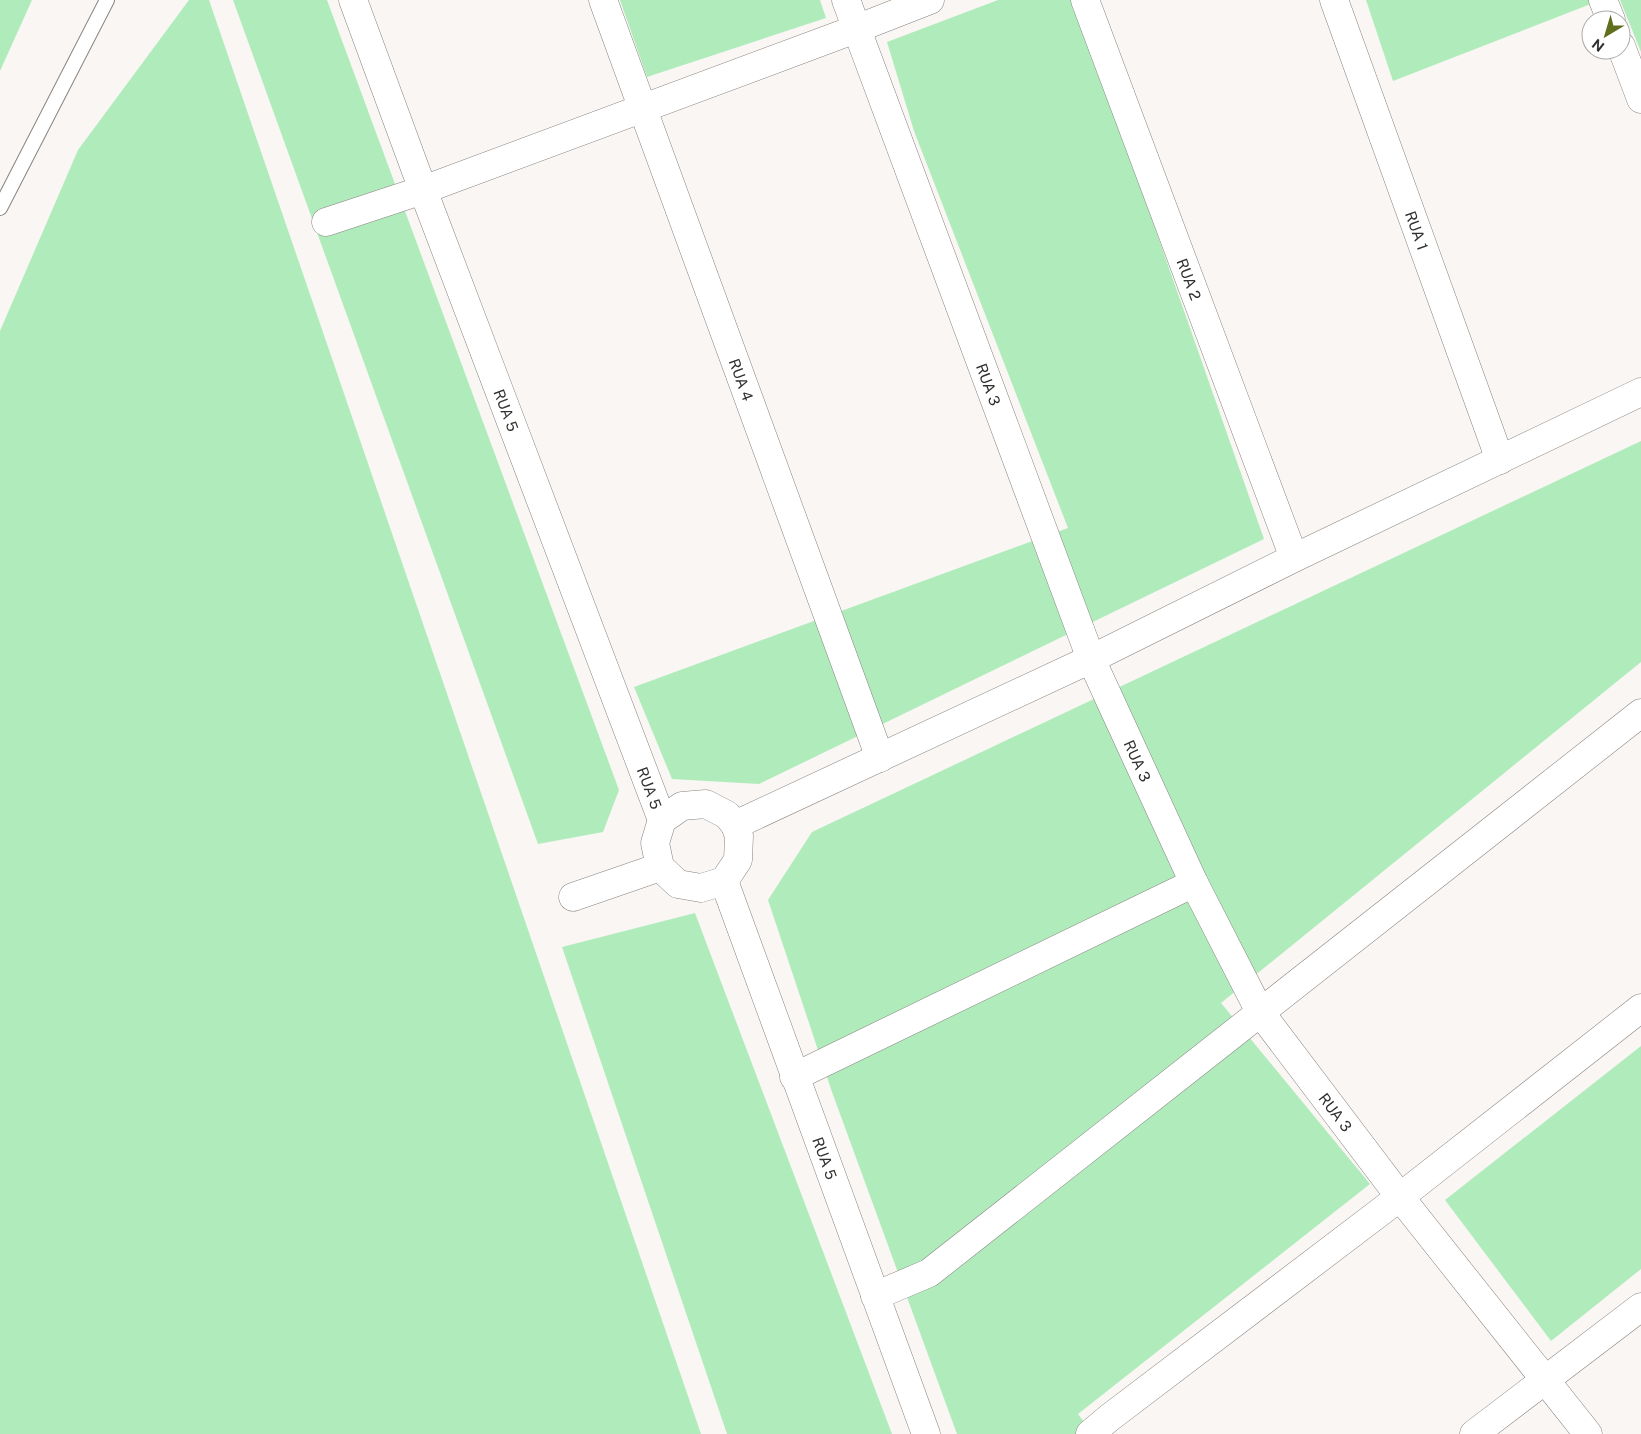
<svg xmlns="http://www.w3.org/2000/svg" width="1641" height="1434" font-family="'Public Sans',sans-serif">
  <rect width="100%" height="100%" fill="#f9f6f3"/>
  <g fill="#b0ecbb">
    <path d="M0,0H32L0,71Z"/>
    <path d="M189,0H209L701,1434H0V331L78,150Z"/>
    <path d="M233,0H327L619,790L603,832L538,844Z"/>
    <path d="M620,0H820L826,18L647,77Z"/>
    <path d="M998,0H1075L1264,539L759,784L672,779L634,687L1068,528L914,131L887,42Z"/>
    <path d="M1366,0H1601L1393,81Z"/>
    <path d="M1620,0H1641V52Z"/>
    <path d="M1641,441V662L1221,1003L1370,1184L1078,1414L1093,1434H957L832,1092L768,900L812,832Z"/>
    <path d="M695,913L892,1434H727L562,947Z"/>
    <path d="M1641,1046V1269L1551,1341L1445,1200Z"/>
  </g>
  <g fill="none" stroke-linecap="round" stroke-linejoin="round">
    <g stroke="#878481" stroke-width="16">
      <path id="lane" d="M0,208L107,0"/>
    </g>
    <g stroke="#878481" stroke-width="29">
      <g id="street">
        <path id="s1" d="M353,0L423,190L662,820"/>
        <path id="s2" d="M603,0L880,758"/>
        <path id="s3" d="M846,0L1091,659L1194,883L1260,1012L1400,1197L1588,1434"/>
        <path id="s4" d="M1085,0L1294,558"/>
        <path id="s5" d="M1334,0L1500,460"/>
        <path d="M1603,0L1611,20"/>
        <path d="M1621,46L1641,99"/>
        <path d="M326,222L423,190L856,29L930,0"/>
        <path d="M706,804L727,815L735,825L739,836L738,860L724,881L701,888L678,884L660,867L655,843L662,820L682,806Z"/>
        <path d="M735,825L1091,659L1294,558L1641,392"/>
        <path id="s6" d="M724,881L926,1434"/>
        <path d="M573,897L660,867"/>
        <path d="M794,1077L1194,883"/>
        <path d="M875,1296L929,1273L1641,713"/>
        <path d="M1090,1434L1109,1418L1400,1197L1641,1008"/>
        <path d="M1474,1434L1641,1307"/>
      </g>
    </g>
    <use href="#lane" stroke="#fff" stroke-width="14"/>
    <use href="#street" stroke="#fff" stroke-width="28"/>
  </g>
  <g text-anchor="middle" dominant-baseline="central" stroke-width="5" stroke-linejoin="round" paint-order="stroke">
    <g font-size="15" fill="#32302f" stroke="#fff">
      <text stroke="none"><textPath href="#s5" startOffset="245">RUA 1</textPath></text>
      <text stroke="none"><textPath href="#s4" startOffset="298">RUA 2</textPath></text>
      <text stroke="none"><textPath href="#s2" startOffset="404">RUA 4</textPath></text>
      <text stroke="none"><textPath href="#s3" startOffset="410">RUA 3</textPath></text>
      <text stroke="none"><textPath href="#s1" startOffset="438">RUA 5</textPath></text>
      <text stroke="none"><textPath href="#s3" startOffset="815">RUA 3</textPath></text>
      <text stroke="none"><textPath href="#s1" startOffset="842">RUA 5</textPath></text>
      <text stroke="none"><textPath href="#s3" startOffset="1220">RUA 3</textPath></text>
      <text stroke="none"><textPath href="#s6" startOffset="295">RUA 5</textPath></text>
    </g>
  </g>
  <g transform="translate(1606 35) rotate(218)"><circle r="24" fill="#ffffff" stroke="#adacac"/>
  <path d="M0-4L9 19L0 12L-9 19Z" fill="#606f1b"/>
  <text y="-8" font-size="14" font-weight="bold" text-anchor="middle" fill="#32302f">N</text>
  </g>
</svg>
